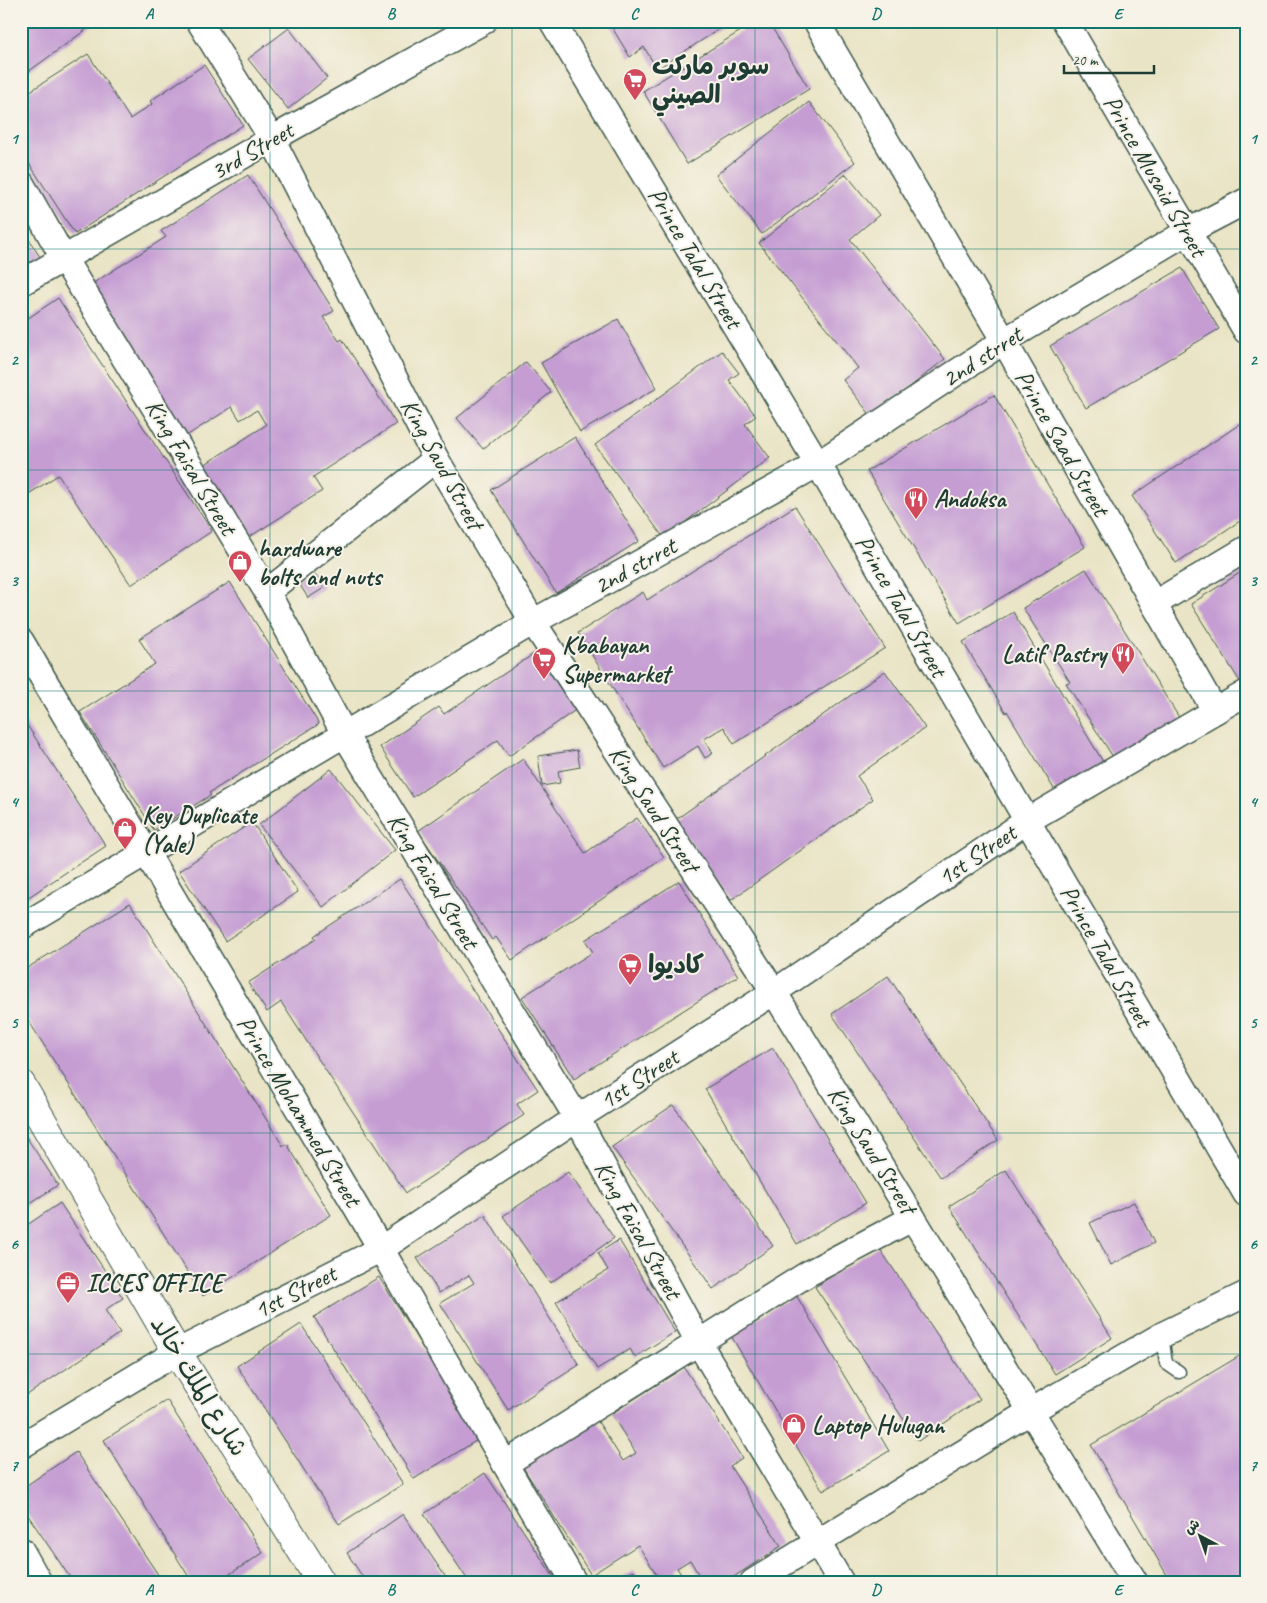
<svg xmlns="http://www.w3.org/2000/svg" width="1267" height="1603" font-family="Caveat,'Playpen Sans Arabic',sans-serif">
  <rect width="100%" height="100%" fill="#f7f3e8"/>
  <filter id="ink" filterUnits="userSpaceOnUse"><feTurbulence type="fractalNoise" baseFrequency=".02" numOctaves="2"/><feDisplacementMap in="SourceGraphic" scale="10" xChannelSelector="R" yChannelSelector="G"/><feConvolveMatrix kernelMatrix="1 2 1 2 8 2 1 2 1" color-interpolation-filters="sRGB"/></filter>
  <filter id="wash" filterUnits="userSpaceOnUse"><feTurbulence type="fractalNoise" baseFrequency=".0096" numOctaves="4" result="noise"/><feDisplacementMap in="SourceGraphic" scale="20" xChannelSelector="R" yChannelSelector="G"/><feGaussianBlur stdDeviation="1.12" result="paint"/><feColorMatrix in="noise" values="0 0 0 0 0 0 0 0 0 0 0 0 0 0 0 0 0 1.4 0 .05"/><feComposite in="paint" operator="in"/></filter>
  <g filter="url(#wash)">
    <rect width="100%" height="100%" fill="#e9e4c5"/>
    <g id="blocks">
      <g fill="#c59dd3">
        <path d="M21,21H98L21,77Z"/>
        <path d="M608,21H732L657,69L644,47L630,57Z"/>
        <path d="M757,21H768L809,89L687,164L643,91Z"/>
        <path d="M289,28L327,78L288,109L248,59Z"/>
        <path d="M88,54L130,119L152,104L150,101L204,65L243,125L75,234L21,151V97Z"/>
        <path d="M809,102L855,162L762,234L716,175Z"/>
        <path d="M846,174L879,215L850,239L945,359L872,417L843,380L858,368L759,243Z"/>
        <path d="M248,175L334,311L323,317L339,341L342,339L396,424L313,477L322,491L243,541L196,470L266,425L257,410L240,420L232,407L183,438L87,287L166,237L161,231Z"/>
        <path d="M21,227L40,257L21,268Z"/>
        <path d="M1182,268L1219,329L1086,408L1050,346Z"/>
        <path d="M58,298L212,531L131,585L58,475L21,499V323Z"/>
        <path d="M618,319L657,388L580,432L541,363Z"/>
        <path d="M722,351L739,373L729,380L756,416L745,424L770,458L664,538L595,445Z"/>
        <path d="M526,362L551,392L483,449L457,418Z"/>
        <path d="M994,395L1085,547L959,623L867,471Z"/>
        <path d="M1246,420V517L1176,563L1132,496Z"/>
        <path d="M575,437L639,541L556,593L491,490Z"/>
        <path d="M795,506L885,648L734,744L724,727L704,739L713,753L705,758L698,746L663,768L578,633L643,592L647,600Z"/>
        <path d="M1086,569L1185,727L1120,768L1066,683L1070,682L1023,608Z"/>
        <path d="M1246,569V691L1191,604Z"/>
        <path d="M313,571L324,588L308,598L297,580Z"/>
        <path d="M230,582L319,724L209,793L211,795L154,830L80,712L155,664L139,639Z"/>
        <path d="M1013,612L1108,770L1060,799L1007,711L1006,713L963,642Z"/>
        <path d="M538,651L577,709L509,756L498,740L413,797L380,747L439,707L444,714Z"/>
        <path d="M885,671L925,728L857,776L873,799L731,900L675,820Z"/>
        <path d="M21,716L106,846L21,902Z"/>
        <path d="M577,750L580,767L558,771L560,783L542,786L538,756Z"/>
        <path d="M523,759L585,853L637,818L664,857L512,960L496,937L492,940L418,831Z"/>
        <path d="M331,769L395,850L323,907L259,825Z"/>
        <path d="M252,822L298,892L225,941L179,871Z"/>
        <path d="M400,879L538,1090L517,1104L524,1115L406,1193L281,1002L267,1012L248,983L316,939L314,936Z"/>
        <path d="M679,881L738,976L574,1079L522,997L593,952L585,940Z"/>
        <path d="M130,903L283,1146L287,1144L331,1215L203,1296L21,1009V972Z"/>
        <path d="M888,976L998,1140L941,1178L832,1014Z"/>
        <path d="M773,1048L866,1203L797,1244L705,1089Z"/>
        <path d="M673,1105L773,1246L713,1289L612,1147Z"/>
        <path d="M21,1129L58,1185L21,1209Z"/>
        <path d="M1006,1170L1112,1338L1055,1374L949,1206Z"/>
        <path d="M568,1172L614,1238L550,1283L503,1216Z"/>
        <path d="M1134,1202L1154,1243L1111,1265L1090,1223Z"/>
        <path d="M60,1203L123,1298L105,1310L120,1333L21,1399V1229Z"/>
        <path d="M485,1215L579,1365L508,1410L440,1303L474,1283L469,1275L439,1293L417,1258Z"/>
        <path d="M619,1240L675,1332L635,1357L630,1349L597,1369L556,1302L608,1270L598,1253Z"/>
        <path d="M878,1246L980,1399L918,1441L815,1287Z"/>
        <path d="M379,1277L479,1439L414,1479L314,1317Z"/>
        <path d="M796,1295L889,1451L823,1491L730,1334Z"/>
        <path d="M301,1324L403,1484L339,1524L237,1366Z"/>
        <path d="M1246,1352V1582H1171L1091,1445Z"/>
        <path d="M684,1367L742,1458L730,1466L781,1546L726,1582H703L690,1560L677,1568L686,1582H646L657,1575L638,1545L591,1575L521,1464L595,1417L623,1461L636,1453L611,1414Z"/>
        <path d="M167,1400L263,1553L217,1582H192L104,1440Z"/>
        <path d="M76,1452L163,1582H73L21,1505V1489Z"/>
        <path d="M485,1473L557,1582H469L424,1514Z"/>
        <path d="M403,1514L449,1582H366L347,1553Z"/>
        <path d="M634,1570L641,1582H615Z"/>
      </g>
    </g>
  </g>
  <g filter="url(#ink)">
    <use href="#blocks" fill-opacity="0" stroke="#3d564a" stroke-width="1"/>
    <g fill="none" stroke-linecap="round" stroke-linejoin="round">
      <g stroke="#3d564a" stroke-width="15">
        <path id="service" d="M1162,1335L1166,1363L1179,1372"/>
      </g>
      <g stroke="#3d564a" stroke-width="28">
        <g id="minor">
          <path d="M199,21L272,139L436,459L533,622L774,992L913,1218L1135,1582"/>
          <path d="M552,21L818,464L1246,1194"/>
          <path d="M816,21L1004,341L1215,711"/>
          <path d="M1065,21L1246,331"/>
          <path d="M21,183L64,259L267,592L345,735L577,1118L699,1343L841,1582"/>
          <path d="M21,283L272,139L484,21"/>
          <path d="M267,592L436,459"/>
          <path d="M1154,604L1246,549"/>
          <path d="M21,641L381,1249L505,1464L574,1582"/>
          <path d="M21,927L533,622L818,464L1004,341L1187,232L1246,201"/>
          <path d="M21,1446L177,1352L381,1249L577,1118L774,992L1027,821L1246,693"/>
          <path d="M505,1464L809,1273L913,1218"/>
          <path d="M21,1550L39,1582"/>
          <path d="M753,1582L1031,1411L1162,1335L1246,1294"/>
        </g>
      </g>
      <g stroke="#3d564a" stroke-width="30">
        <path id="tertiary" d="M21,1084L177,1352L321,1582"/>
      </g>
      <use href="#service" stroke="#fff" stroke-width="12"/>
      <use href="#minor" stroke="#fff" stroke-width="25"/>
      <use href="#tertiary" stroke="#fff" stroke-width="28"/>
    </g>
  </g>
  <path fill="none" stroke="#0f766e" stroke-width="1" stroke-opacity="0.55" d="M270,21V1582M512,21V1582M755,21V1582M997,21V1582M21,249H1246M21,470H1246M21,691H1246M21,912H1246M21,1133H1246M21,1354H1246"/>
  <defs>
    <g id="supermarket-pin" transform="scale(1.25)"><path d="M0 17L-7.5 6A9.5 9.5 0 1 1 7.5 6Z" fill="#d1495b" stroke="#f7f3e8"/><path d="M-6-5.5h2.5l.6 2H6L4.5 2H-2.5L-4.4-4H-6ZM-1.5 3.2a1.3 1.3 0 1 0 .1 0ZM3 3.2a1.3 1.3 0 1 0 .1 0Z" fill="#fff"/></g>
    <g id="restaurant-pin" transform="scale(1.25)"><path d="M0 17L-7.5 6A9.5 9.5 0 1 1 7.5 6Z" fill="#d1495b" stroke="#f7f3e8"/><path d="M-5-6h1v4h1v-4h1v4h1v-4h1v5L-1.5 .5V6h-2V.5L-5-1ZM5-6V6H3V1.5H1.5Q1.5-4 5-6Z" fill="#fff"/></g>
    <g id="shop-pin" transform="scale(1.25)"><path d="M0 17L-7.5 6A9.5 9.5 0 1 1 7.5 6Z" fill="#d1495b" stroke="#f7f3e8"/><path d="M-5-2.5h2.3a2.7 3.5 0 0 1 5.4 0H5L5.5 6h-11ZM-1.5-2.5h3a1.5 2.3 0 0 0-3 0Z" fill="#fff"/></g>
    <g id="office-pin" transform="scale(1.25)"><path d="M0 17L-7.5 6A9.5 9.5 0 1 1 7.5 6Z" fill="#d1495b" stroke="#f7f3e8"/><path d="M-6-3h4V-5.5h4V-3h4V5H-6ZM-1-4.5V-3h2v-1.5ZM-6 0V1H6V0Z" fill="#fff"/></g>
  </defs>
  <g fill-rule="evenodd">
    <use href="#supermarket-pin" x="635" y="80"/>
    <use href="#restaurant-pin" x="916" y="499"/>
    <use href="#shop-pin" x="240" y="562"/>
    <use href="#restaurant-pin" x="1123" y="654"/>
    <use href="#supermarket-pin" x="544" y="659"/>
    <use href="#shop-pin" x="125" y="829"/>
    <use href="#supermarket-pin" x="630" y="965"/>
    <use href="#office-pin" x="68" y="1283"/>
    <use href="#shop-pin" x="794" y="1425"/>
  </g>
  <g text-anchor="middle" dominant-baseline="central" stroke-width="4" stroke-linejoin="round" paint-order="stroke">
    <g font-size="25" font-weight="bold" fill="#1f3d34" stroke="#f7f3e8" text-anchor="start">
      <text x="652" y="66">سوبر ماركت<tspan x="652" dy="29">الصيني</tspan></text>
      <text x="934" y="499">Andoksa</text>
      <text x="258" y="548">hardware<tspan x="258" dy="29">bolts and nuts</tspan></text>
      <text x="562" y="645">Kbabayan<tspan x="562" dy="29">Supermarket</tspan></text>
      <text x="1106" y="654" text-anchor="end">Latif Pastry</text>
      <text x="142" y="815">Key Duplicate<tspan x="142" dy="29">(Yale)</tspan></text>
      <text x="648" y="965">كاديوا</text>
      <text x="86" y="1283">ICCES OFFICE</text>
      <text x="812" y="1425">Laptop Hulugan</text>
    </g>
    <g font-size="25" fill="#1f3d34" stroke="#f7f3e8">
      <text transform="translate(252 151) rotate(-30)">3rd Street</text>
      <text transform="translate(1155 176) rotate(60)">Prince Musaid Street</text>
      <text transform="translate(695 258) rotate(59)">Prince Talal Street</text>
      <text transform="translate(982 357) rotate(-33)">2nd strret</text>
      <text transform="translate(1062 443) rotate(60)">Prince Saad Street</text>
      <text transform="translate(442 464) rotate(61)">King Saud Street</text>
      <text transform="translate(191 467) rotate(59)">King Faisal Street</text>
      <text transform="translate(635 566) rotate(-29)">2nd strret</text>
      <text transform="translate(901 606) rotate(60)">Prince Talal Street</text>
      <text transform="translate(654 809) rotate(57)">King Saud Street</text>
      <text transform="translate(977 855) rotate(-34)">1st Street</text>
      <text transform="translate(433 881) rotate(59)">King Faisal Street</text>
      <text transform="translate(1106 956) rotate(60)">Prince Talal Street</text>
      <text transform="translate(639 1079) rotate(-33)">1st Street</text>
      <text transform="translate(299 1111) rotate(59)">Prince Mohammed Street</text>
      <text transform="translate(872 1150) rotate(58)">King Saud Street</text>
      <text transform="translate(638 1230) rotate(61)">King Faisal Street</text>
      <text transform="translate(295 1292) rotate(-27)">1st Street</text>
      <text transform="translate(199 1386) rotate(58)">شارع الملك خالد</text>
    </g>
  </g>
  <rect width="1267" height="1603" fill="none" stroke="#f7f3e8" stroke-width="55"/>
  <g transform="translate(1200 1536) rotate(319)" stroke="#f7f3e8" stroke-width="4" paint-order="stroke">
  <path d="M0-4L9 19L0 12L-9 19Z" fill="#1f3d34"/>
  <text y="-8" font-size="14" font-weight="bold" text-anchor="middle" fill="#1f3d34">ش</text>
  </g>
  <path d="M1064 65v8h90v-8" fill="none" stroke="#1f3d34" stroke-width="2.5"/>
  <text x="1072" y="65" font-size="15" fill="#1f3d34" stroke="#f7f3e8" stroke-width="4" paint-order="stroke">20 m</text>
  <rect x="28" y="28" width="1212" height="1548" fill="none" stroke="#0f766e" stroke-width="2"/>
  <g font-size="16" text-anchor="middle" font-weight="bold" fill="#0f766e">
    <text x="149" y="19">A</text>
    <text x="391" y="19">B</text>
    <text x="634" y="19">C</text>
    <text x="876" y="19">D</text>
    <text x="1118" y="19">E</text>
    <text x="14" y="144">1</text>
    <text x="1253" y="144">1</text>
    <text x="14" y="365">2</text>
    <text x="1253" y="365">2</text>
    <text x="14" y="586">3</text>
    <text x="1253" y="586">3</text>
    <text x="14" y="807">4</text>
    <text x="1253" y="807">4</text>
    <text x="14" y="1028">5</text>
    <text x="1253" y="1028">5</text>
    <text x="14" y="1249">6</text>
    <text x="1253" y="1249">6</text>
    <text x="14" y="1471">7</text>
    <text x="1253" y="1471">7</text>
    <text x="149" y="1595">A</text>
    <text x="391" y="1595">B</text>
    <text x="634" y="1595">C</text>
    <text x="876" y="1595">D</text>
    <text x="1118" y="1595">E</text>
  </g>
</svg>
